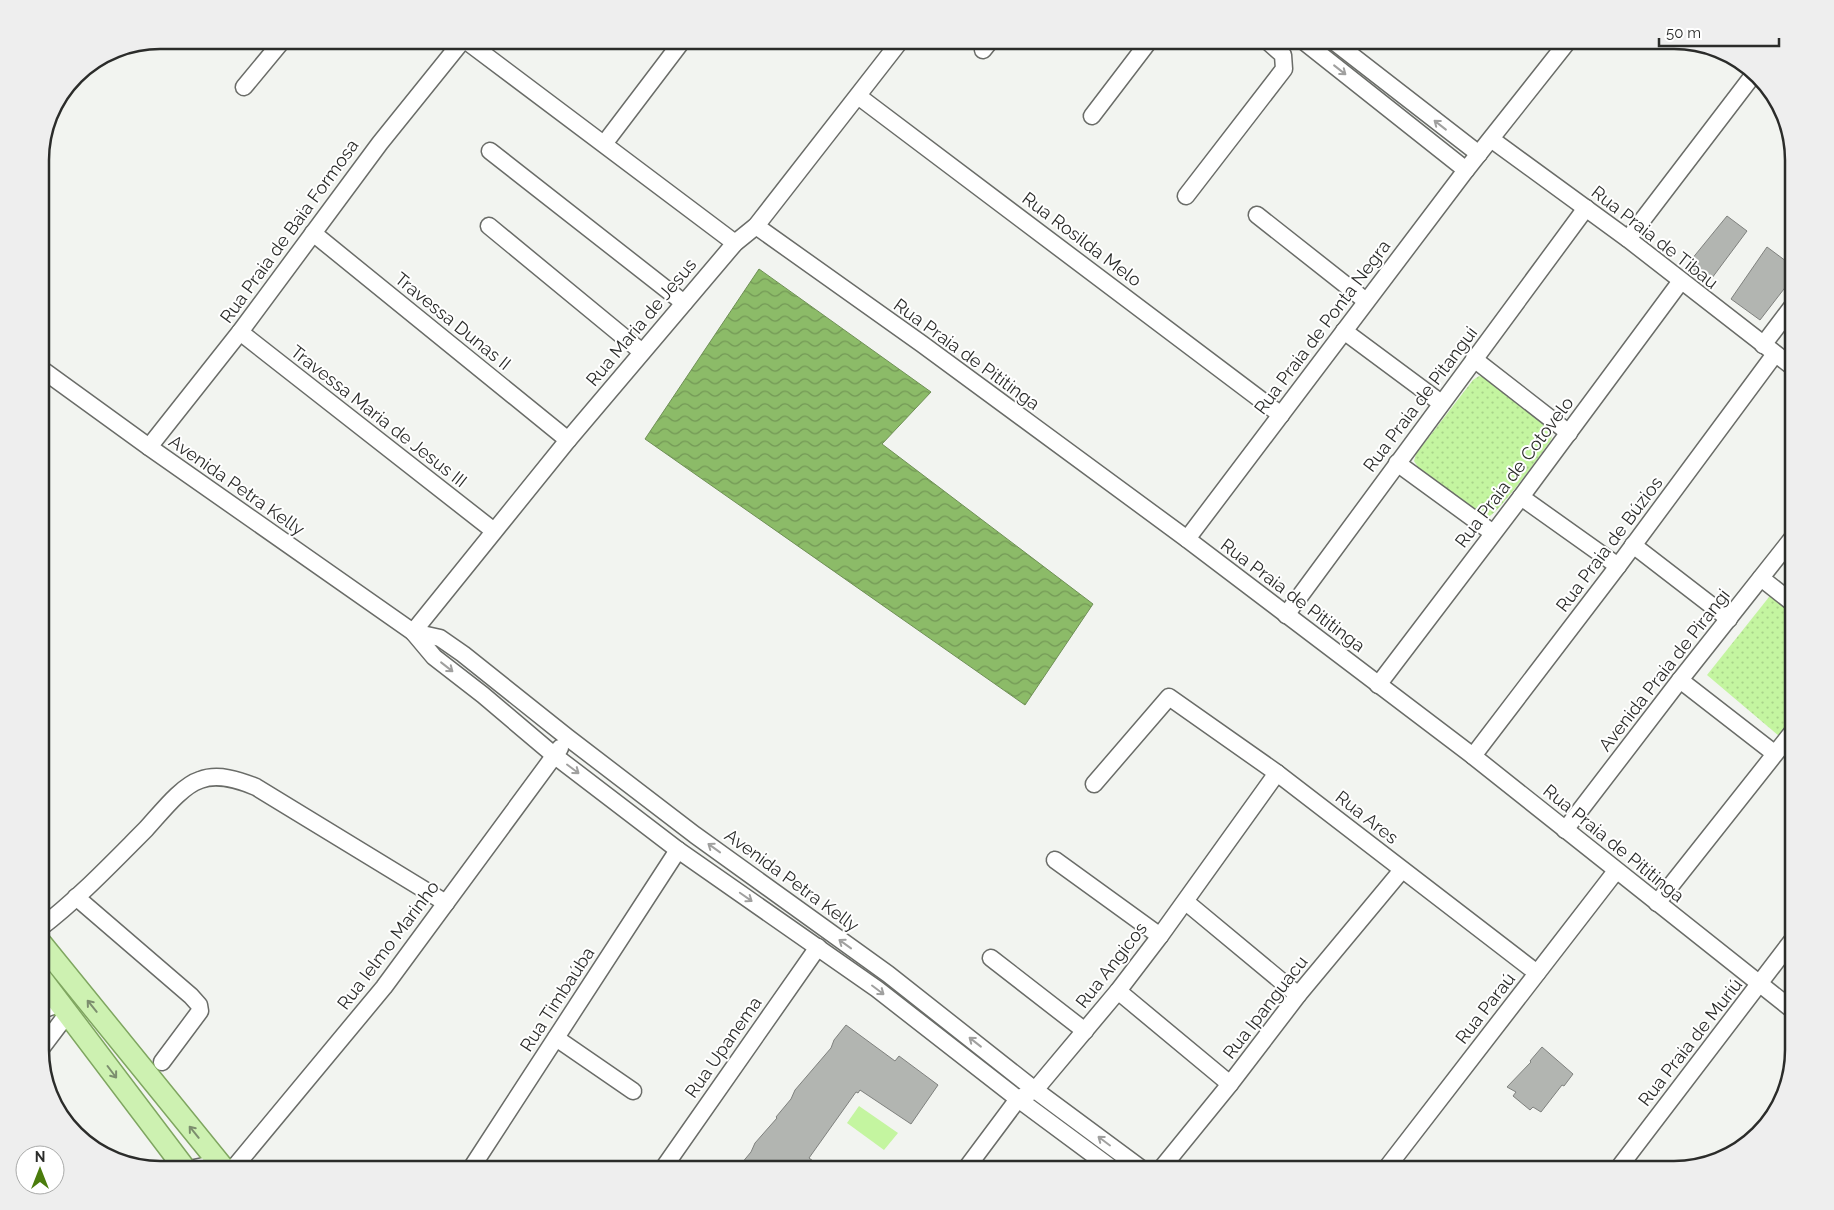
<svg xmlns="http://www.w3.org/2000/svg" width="1834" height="1210" font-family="Raleway,sans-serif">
  <defs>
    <pattern id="green-dots" width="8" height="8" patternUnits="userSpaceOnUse" patternTransform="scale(1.25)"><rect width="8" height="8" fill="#c4f5a0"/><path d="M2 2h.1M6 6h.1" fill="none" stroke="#a9d28a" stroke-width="1.8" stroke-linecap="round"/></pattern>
    <pattern id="water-waves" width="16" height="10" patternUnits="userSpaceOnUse" patternTransform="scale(1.25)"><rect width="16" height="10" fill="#8cbb68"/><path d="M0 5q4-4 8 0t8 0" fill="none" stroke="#739856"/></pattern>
  </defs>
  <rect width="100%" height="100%" fill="#f2f4f0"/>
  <g fill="url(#green-dots)">
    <path d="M1479,376L1486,378L1552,430L1553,433L1551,440C1541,454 1500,512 1488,517L1481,515L1418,467L1414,461L1416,454L1473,380Z"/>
    <path d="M1773,592L1794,609V717L1779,736L1707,675Z"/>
  </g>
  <path fill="#c4f5a0" d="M859,1106L898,1133L884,1150L847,1123Z"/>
  <path fill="url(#water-waves)" stroke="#6f9055" d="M759,269L931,392L882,444L1093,604L1025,705L645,439Z"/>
  <g fill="#b2b5b1" stroke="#7f817e">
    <path d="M1727,216L1747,231L1709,282L1687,265Z"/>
    <path d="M1767,247L1794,267V276L1760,320L1731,299Z"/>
    <path d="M846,1025L895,1061L899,1056L938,1085L911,1124L860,1090L858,1093L856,1092L809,1158L825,1170H736L751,1152L755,1143L777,1118L776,1117L791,1099L795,1090L831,1048L834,1040Z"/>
    <path d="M1542,1047L1573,1074L1564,1086L1562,1085L1541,1112L1533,1107L1530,1110L1513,1096L1516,1092L1507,1087L1531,1062L1530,1061Z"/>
  </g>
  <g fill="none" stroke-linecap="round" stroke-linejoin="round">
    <g stroke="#6a6c68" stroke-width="19">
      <g id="minor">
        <path d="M465,40L735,243"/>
        <path d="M1302,40L1466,170"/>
        <path d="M1332,40L1479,154"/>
        <path d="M983,50L991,40"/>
        <path d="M244,87L283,40"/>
        <path d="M858,96L1281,415"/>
        <path d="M1092,116L1150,40"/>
        <path d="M1491,139L1628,239L1794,368"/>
        <path d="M604,144L683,40"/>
        <path d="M490,151L684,303"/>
        <path d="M1186,196L1284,69L1283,55L1266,40"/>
        <path d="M1257,215L1366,301"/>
        <path d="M489,226L642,352"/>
        <path d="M756,226L922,344L1187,539L1473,756L1794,1011"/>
        <path d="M313,233L568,440"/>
        <path d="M1628,239L1754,74"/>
        <path d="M1344,331L1441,403"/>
        <path d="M240,332L494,531"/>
        <path d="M1763,345L1794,304"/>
        <path d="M1474,359L1569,433"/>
        <path d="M40,368L149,447L413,632L434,657L483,695L555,756L678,850L877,989L1018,1099L1114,1170"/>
        <path d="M149,447L240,332L380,143L463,40"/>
        <path d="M1397,463L1493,533"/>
        <path d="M1521,497L1618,566"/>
        <path d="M1187,539L1466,170L1569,40"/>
        <path d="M1633,545L1729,619"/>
        <path d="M1761,578L1794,604"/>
        <path d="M1286,615L1586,208"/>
        <path d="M413,632L440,638L463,654L567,737L695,835L888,974L1035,1090L1143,1170"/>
        <path d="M413,632L568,440L735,243L756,226L901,40"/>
        <path d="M1680,680L1774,753"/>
        <path d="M1378,685L1521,497L1681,281"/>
        <path d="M1473,756L1618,566L1775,354"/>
        <path d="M1094,784L1169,697L1277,773L1537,973"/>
        <path d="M1565,830L1680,680L1794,536"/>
        <path d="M1055,860L1160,936"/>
        <path d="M76,897L191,996L199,1005L200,1011L162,1062"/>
        <path d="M1186,902L1298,995"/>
        <path d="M1657,903L1794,730"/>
        <path d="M40,928C77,900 113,862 146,829C160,814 181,786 200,780C218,773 239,780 256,787L446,903"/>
        <path d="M991,958L1085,1031"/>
        <path d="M1118,991L1230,1084"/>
        <path d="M40,1011L60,1003"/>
        <path d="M556,1038L633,1091"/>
        <path d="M40,1050L68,1013"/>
        <path d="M185,1170L218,1163"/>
        <path d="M232,1170L384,987L560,748"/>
        <path d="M470,1170L678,850"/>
        <path d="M662,1170L818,947"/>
        <path d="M965,1170L1018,1099L1035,1090L1118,991L1160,936L1277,773"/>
        <path d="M1160,1170L1230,1084L1298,995L1402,870"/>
        <path d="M1385,1170L1616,871"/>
        <path d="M1617,1170L1794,938"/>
      </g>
    </g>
    <g stroke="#7fa660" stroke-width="24">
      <g id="major">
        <path d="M40,942L225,1170"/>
        <path d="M40,977L186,1170"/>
      </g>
    </g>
    <use href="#minor" stroke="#fff" stroke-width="16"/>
    <use href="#major" stroke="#cdf1b1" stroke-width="21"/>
  </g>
  <defs><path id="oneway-shaft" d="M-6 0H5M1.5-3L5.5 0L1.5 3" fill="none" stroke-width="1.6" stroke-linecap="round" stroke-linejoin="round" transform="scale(1.25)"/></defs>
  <g stroke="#a0a09f">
    <use href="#oneway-shaft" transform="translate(1340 70) rotate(38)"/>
    <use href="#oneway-shaft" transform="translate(1440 125) rotate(-142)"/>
    <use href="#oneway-shaft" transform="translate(447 667) rotate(38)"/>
    <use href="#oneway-shaft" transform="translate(573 769) rotate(37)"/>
    <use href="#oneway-shaft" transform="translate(714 848) rotate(-144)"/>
    <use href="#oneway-shaft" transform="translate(746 897) rotate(35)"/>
    <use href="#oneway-shaft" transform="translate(845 944) rotate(-144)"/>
    <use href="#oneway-shaft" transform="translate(878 990) rotate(37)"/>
    <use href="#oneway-shaft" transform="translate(975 1042) rotate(-142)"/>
    <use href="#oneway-shaft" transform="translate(1104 1141) rotate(-143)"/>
  </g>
  <g stroke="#7c8e6e">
    <use href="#oneway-shaft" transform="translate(92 1006) rotate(-129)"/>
    <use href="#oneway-shaft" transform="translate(112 1072) rotate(53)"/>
    <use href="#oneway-shaft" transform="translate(194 1132) rotate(-129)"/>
  </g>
  <g text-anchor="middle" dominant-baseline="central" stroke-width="4" stroke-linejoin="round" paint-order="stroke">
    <g font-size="18" fill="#2b2c2a" stroke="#fff">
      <text transform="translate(289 231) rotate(-54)">Rua Praia de Baia Formosa</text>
      <text transform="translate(1655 237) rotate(38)">Rua Praia de Tibau</text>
      <text transform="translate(1082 239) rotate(37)">Rua Rosilda Melo</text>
      <text transform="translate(453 321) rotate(39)">Travessa Dunas II</text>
      <text transform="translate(641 322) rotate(-50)">Rua Maria de Jesus</text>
      <text transform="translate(1322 327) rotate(-53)">Rua Praia de Ponta Negra</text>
      <text transform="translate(967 354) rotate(36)">Rua Praia de Pititinga</text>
      <text transform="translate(1420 399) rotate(-53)">Rua Praia de Pitangui</text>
      <text transform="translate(379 416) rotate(38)">Travessa Maria de Jesus III</text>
      <text transform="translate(1514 472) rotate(-53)">Rua Praia de Cotovelo</text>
      <text transform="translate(237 485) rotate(35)">Avenida Petra Kelly</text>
      <text transform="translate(1609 544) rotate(-53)">Rua Praia de Búzios</text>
      <text transform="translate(1293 595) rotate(37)">Rua Praia de Pititinga</text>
      <text transform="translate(1664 670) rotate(-52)">Avenida Praia de Pirangi</text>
      <text transform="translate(1367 817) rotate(38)">Rua Ares</text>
      <text transform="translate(1614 843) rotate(39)">Rua Praia de Pititinga</text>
      <text transform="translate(792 880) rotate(36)">Avenida Petra Kelly</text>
      <text transform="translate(388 945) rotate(-53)">Rua Ielmo Marinho</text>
      <text transform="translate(1111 965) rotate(-52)">Rua Angicos</text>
      <text transform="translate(557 999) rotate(-57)">Rua Timbaúba</text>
      <text transform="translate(1265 1007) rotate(-52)">Rua Ipanguacu</text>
      <text transform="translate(1485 1008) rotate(-52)">Rua Paraú</text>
      <text transform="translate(1690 1042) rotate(-52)">Rua Praia de Muriú</text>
      <text transform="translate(723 1047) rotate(-55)">Rua Upanema</text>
    </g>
  </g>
  <path d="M0 0H1834V1210H0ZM160 49H1674A111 111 0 0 1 1785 160V1050A111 111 0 0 1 1674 1161H160A111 111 0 0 1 49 1050V160A111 111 0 0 1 160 49Z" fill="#eee" fill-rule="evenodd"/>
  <path fill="none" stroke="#2b2c2a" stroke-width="2.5" d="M160 49H1674A111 111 0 0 1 1785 160V1050A111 111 0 0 1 1674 1161H160A111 111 0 0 1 49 1050V160A111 111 0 0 1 160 49Z"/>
  <g transform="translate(40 1170)"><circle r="24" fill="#ffffff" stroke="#aaabaa"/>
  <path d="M0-4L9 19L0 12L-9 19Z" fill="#4a7c0c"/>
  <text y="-8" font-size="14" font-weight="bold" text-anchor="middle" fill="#2b2c2a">N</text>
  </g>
  <path d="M1659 38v8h120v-8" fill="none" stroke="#2b2c2a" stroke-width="2.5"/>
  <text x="1666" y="38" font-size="15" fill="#2b2c2a" stroke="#ffffff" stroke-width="4" paint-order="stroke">50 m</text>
</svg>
